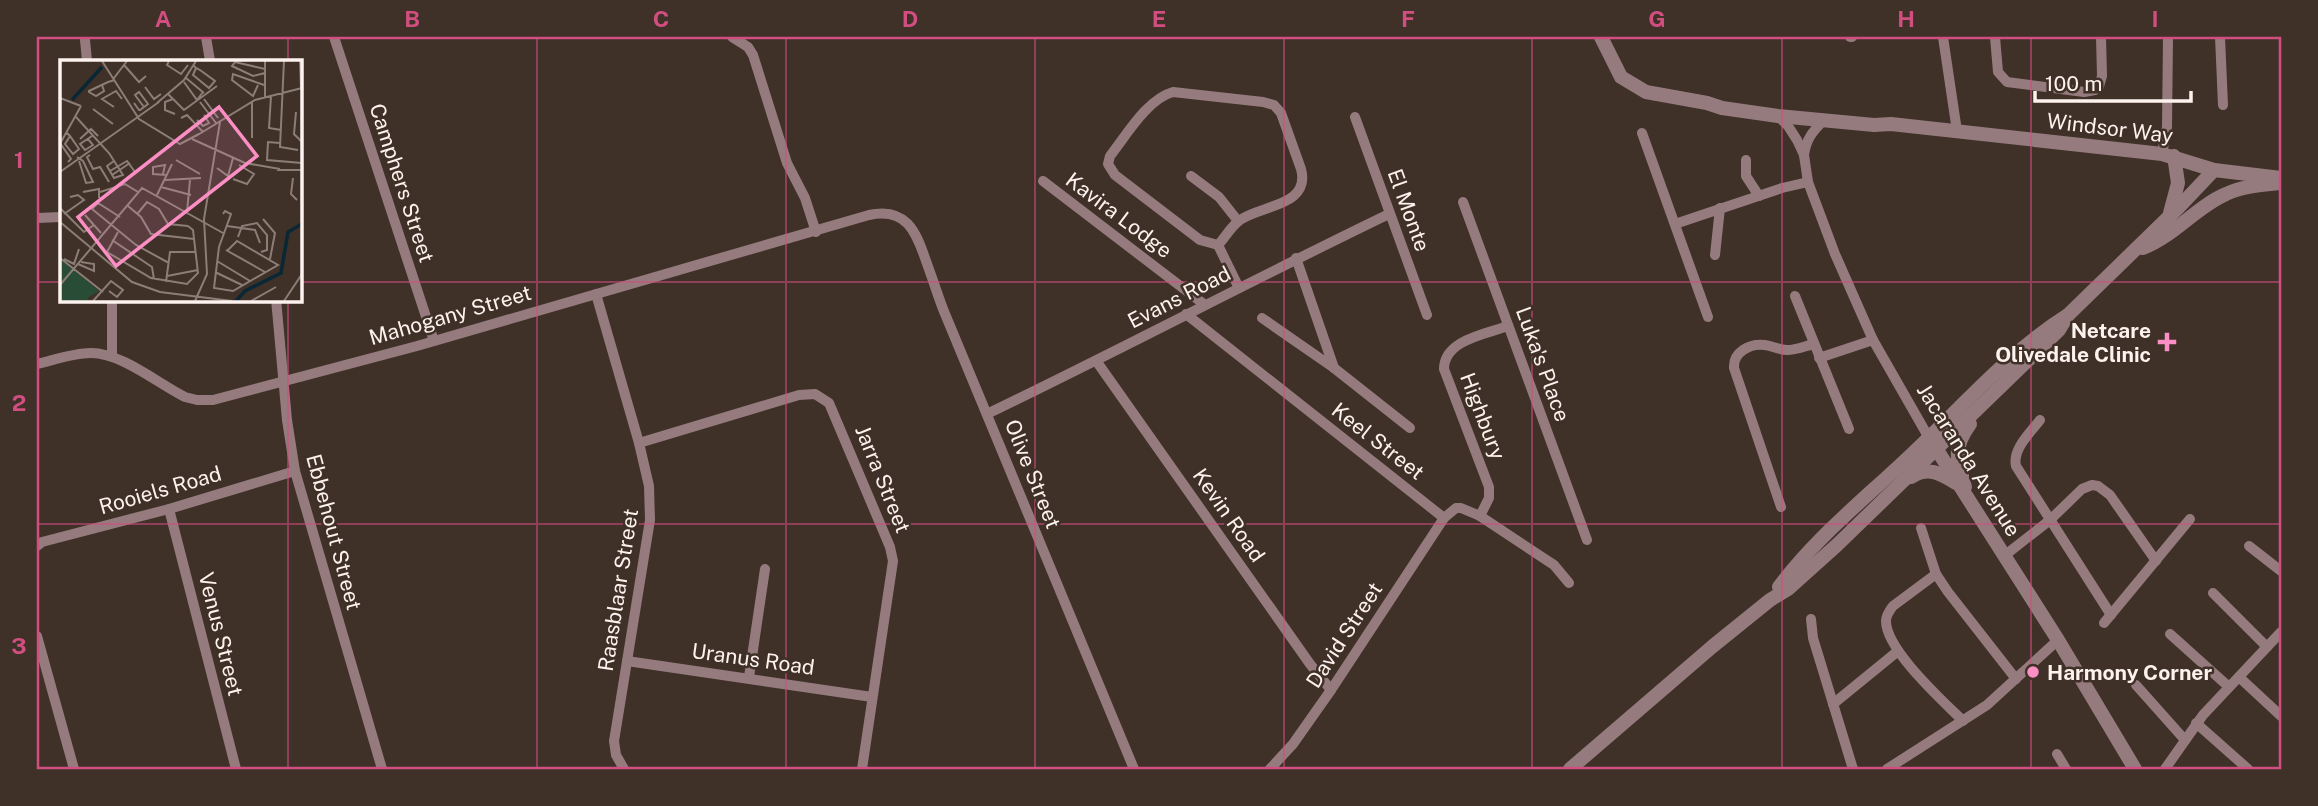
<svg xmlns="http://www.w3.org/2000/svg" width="2318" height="806" font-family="'Public Sans',sans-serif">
  <rect width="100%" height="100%" fill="#3f3028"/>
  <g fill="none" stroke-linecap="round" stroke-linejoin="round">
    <g stroke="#957b7e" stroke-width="10">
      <path d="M206,37L210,61"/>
      <path d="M334,37L434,341"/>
      <path d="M732,37L748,47L753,55L787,163L805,198L816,232"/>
      <path d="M1850,37H1852"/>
      <path d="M1943,37L1957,131"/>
      <path d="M1995,37L1998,72L2007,82L2084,92L2095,90L2099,86L2102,76L2101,37"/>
      <path d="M2220,37L2223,105"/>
      <path d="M85,40L87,61"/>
      <path d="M1173,92L1263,102L1274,105L1281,113L1301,169C1311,206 1261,205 1240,220C1231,226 1225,238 1218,245L1200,240L1115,175L1108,164L1110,156C1126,136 1147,99 1173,92Z"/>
      <path d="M1778,116L1788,126L1797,140L1804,155L1808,182L1835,254L1873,340L1929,438"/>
      <path d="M1355,117L1427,315"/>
      <path d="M1642,133L1708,317"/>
      <path d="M2162,154L2167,127L2168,37"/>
      <path d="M1804,155C1806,139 1813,131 1824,120"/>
      <path d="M1746,160V176L1759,196"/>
      <path d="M1191,176L1219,197L1238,221"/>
      <path d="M1043,181L1205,305"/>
      <path d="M1463,202L1587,540"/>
      <path d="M37,218L61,217"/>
      <path d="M1675,224L1782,188L1808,182"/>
      <path d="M1218,245L1239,288"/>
      <path d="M1715,255L1720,208"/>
      <path d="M1296,258L1334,368"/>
      <path d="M596,294L639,443L649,486L650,520L614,741L616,755L624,769"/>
      <path d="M1795,296L1849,429"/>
      <path d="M276,299L287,420L295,471L382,769"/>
      <path d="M1186,314L1444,518"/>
      <path d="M1262,318L1334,368L1410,428"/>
      <path d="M112,356V299"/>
      <path d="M1819,358L1873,340"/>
      <path d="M1097,362L1310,664L1331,690"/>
      <path d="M37,364C54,360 73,353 91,353C122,353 157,383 185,397L197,400H213L417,346L869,215C906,207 916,231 926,261C932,277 937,293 943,309L1134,769"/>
      <path d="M987,414C1122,349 1254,279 1389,214"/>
      <path d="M2040,420C2031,432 2012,449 2016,466L2111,615"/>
      <path d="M639,443L799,395L815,394L829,403L890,547L893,561L862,769"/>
      <path d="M1781,507L1734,368C1733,352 1750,343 1765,345C1773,346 1779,350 1787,350C1796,350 1805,346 1814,344"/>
      <path d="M169,509L236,769"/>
      <path d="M1480,516L1489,498V487L1444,369C1444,340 1486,334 1508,326"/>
      <path d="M1921,528L1936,574L1948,592L2016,679"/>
      <path d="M37,546L42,542L169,509L295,471"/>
      <path d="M2249,546L2281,571"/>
      <path d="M2004,556L2050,520L2082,489L2092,485L2098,486L2110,495L2156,561"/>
      <path d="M1936,574L1893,606C1890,610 1886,615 1886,621C1886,650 1943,701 1963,721"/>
      <path d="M2213,593L2267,647"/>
      <path d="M1811,619L1813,638L1853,769"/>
      <path d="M2104,623L2190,519"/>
      <path d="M2170,634L2229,687"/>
      <path d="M37,636L74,769"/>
      <path d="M627,661L872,697"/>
      <path d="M749,677L765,569"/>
      <path d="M2239,677L2281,716"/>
      <path d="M2136,685L2185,740"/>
      <path d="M1833,704L1898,651"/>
      <path d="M2196,723L2248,769"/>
      <path d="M2057,754L2066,769"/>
      <path d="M1270,769L1293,744L1331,690L1444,518L1456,508H1461L1480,516L1554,565L1569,583"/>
      <path d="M1887,769L1987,705L2058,640"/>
      <path d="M2165,769L2203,715L2281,632"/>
    </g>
    <g stroke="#957b7e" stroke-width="14">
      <path d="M1601,37L1621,77L1646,92L1707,103L1722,108L1778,116L1874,125L1891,124L2162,154L2214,170L2281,178"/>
      <path d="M2170,213L2178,183L2174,156"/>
      <path d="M2143,248C2174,236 2196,207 2226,194C2243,186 2262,185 2280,183"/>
      <path d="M1932,442L2058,640L2135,769"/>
      <path d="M1911,477C1928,466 1940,473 1956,483"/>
      <path d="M1965,487C1957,460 1952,449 1970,424"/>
      <path d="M1779,587C1816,537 1867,497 1912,454C1963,406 2008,353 2068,315L2179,207L2214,170"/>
      <path d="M1570,769L1713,646L1770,600L1788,589L1837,545L2059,330L2068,315"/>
    </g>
  </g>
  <path fill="none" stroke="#d14e80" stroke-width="2" stroke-opacity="0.55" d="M288,37V61M537,37V769M786,37V769M1035,37V769M1284,37V769M1532,37V769M1782,37V769M2031,37V769M37,282H61M299,282H2281M288,299V769M37,524H2281"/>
  <g fill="#fb8fc4" stroke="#3f3028" stroke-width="2.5">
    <path d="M2163.5 331.5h7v7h7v7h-7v7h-7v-7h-7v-7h7z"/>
    <circle cx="2033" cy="672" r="7"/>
  </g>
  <g text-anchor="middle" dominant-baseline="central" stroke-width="5" stroke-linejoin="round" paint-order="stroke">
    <g font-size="21" fill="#fdf2ed" stroke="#3f3028">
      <text transform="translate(2110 128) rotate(7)">Windsor Way</text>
      <text transform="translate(402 183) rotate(72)">Camphers Street</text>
      <text transform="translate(1409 210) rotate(70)">El Monte</text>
      <text transform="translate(1119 215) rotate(37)">Kavira Lodge</text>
      <text transform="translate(1179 297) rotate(-27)">Evans Road</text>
      <text transform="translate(450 315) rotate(-16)">Mahogany Street</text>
      <text transform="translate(1543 364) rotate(70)">Luka's Place</text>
      <text transform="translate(1483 416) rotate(69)">Highbury</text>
      <text transform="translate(1378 441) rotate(38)">Keel Street</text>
      <text transform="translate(1969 460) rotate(58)">Jacaranda Avenue</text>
      <text transform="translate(1033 474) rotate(68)">Olive Street</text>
      <text transform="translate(883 479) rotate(68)">Jarra Street</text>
      <text transform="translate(160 490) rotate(-16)">Rooiels Road</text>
      <text transform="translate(1229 515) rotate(55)">Kevin Road</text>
      <text transform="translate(334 532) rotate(75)">Ebbehout Street</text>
      <text transform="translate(618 590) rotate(-81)">Raasblaar Street</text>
      <text transform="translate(221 634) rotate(76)">Venus Street</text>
      <text transform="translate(1344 635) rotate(-57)">David Street</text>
      <text transform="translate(753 659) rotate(8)">Uranus Road</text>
    </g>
    <g font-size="21" font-weight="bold" fill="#fdf2ed" stroke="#3f3028" text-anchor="end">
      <text x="2151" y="330">Netcare<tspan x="2151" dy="24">Olivedale Clinic</tspan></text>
      <text x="2047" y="672" text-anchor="start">Harmony Corner</text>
    </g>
  </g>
  <g transform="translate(60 60)">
    <rect width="242" height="242" fill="#3f3028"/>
    <path d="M0,199L39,231L27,238L30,241H0Z" fill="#294c37"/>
    <path fill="none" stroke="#092734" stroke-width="3.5" d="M12,40L42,7M176,241L185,231L221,213L228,172L242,164"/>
    <path fill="none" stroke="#8b7e77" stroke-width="2" d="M42,1L79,59L120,84L139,74M109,1L107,5L121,14L128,5M224,1L220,87L238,90M240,1L241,28M64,5L79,22L86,16M133,5L136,8L140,10L155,21L149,28L133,15L136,8M205,13L193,16L172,6L175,2L205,9M54,18L67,1M126,18L144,33M124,22L137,40L143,32M42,25L44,31L36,36L29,32V31L48,22L55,20M198,25L193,36L172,20L173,14L204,25M85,27L94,39L101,34M108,34L124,50L157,26M211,36L209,68L221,70M0,38L21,46M205,38V1M113,39L105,42V50L115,54M144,39L158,58M140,42L156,63M192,42V78M74,43L79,50H80L88,44L79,32L75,35L84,47M97,43L124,20L136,1M54,47L42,39L56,31L62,39M33,49L53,64M236,52L234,74L242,82M16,57L49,93L63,115L54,118L47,106L54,101M121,58L127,55L143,72M137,60L143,66L149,63L144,55M7,73L10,76L19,89L13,94L5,84L10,76M136,76L195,40L242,28M20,79L31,69L38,76M28,79L33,85L25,90L20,84L32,76M132,79L185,103L220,109M1,82L21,46M0,83L11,99L8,102M220,83L208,82L207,100L242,103M30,95L27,97L33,109L40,107L49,122M17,97L23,101L33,122L26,123L19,101M116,100L140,114M157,108L168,116L173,98M217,110H242M50,111L67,101L75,112M0,112L99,42M103,114L105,105L93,107V114L107,115M52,115L70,103M233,118L231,134L237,140M173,119L187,124L194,114L179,105M105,120L141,118M101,127L131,135M23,132L39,129V138M40,132L65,124L78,132M97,135L112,104M68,146L81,157L91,174L134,179M0,148L24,172L34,165M127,152L130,120M78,153L87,142L99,149L108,164L128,166M4,154L24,140L18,135L10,137M163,154L165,151L171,154L159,187L154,228L173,231L218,205L177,181L167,191M25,155L41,173M60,157L38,143L32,149L76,185L109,203M203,159L215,173L210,199M0,162L72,222L100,232L172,241M167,166L195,170L200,183M58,172L47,192L91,218L127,224L138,213L133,170L128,166M178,177L182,166L197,163L207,175V190L201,192M52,180L92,207L94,219M166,190L205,212M0,198L43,232M4,199L14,204L19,189M157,201L190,221M18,204L34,211V204L21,202M155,212L182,225M107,216L138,210M106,222L110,192H135M0,225L82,128L163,173M33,241L51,221L63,230L57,237L49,231M135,241L147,214L144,159L160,62M191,241L216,227M224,241L242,214"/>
    <path fill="#fb8fc4" fill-opacity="0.15" stroke="#fb8fc4" stroke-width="3.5" d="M159,47L197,96L56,206L18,157Z"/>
    <rect width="242" height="242" fill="none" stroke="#fdf2ed" stroke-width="3.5"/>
  </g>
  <rect width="2318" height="806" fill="none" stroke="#3f3028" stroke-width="77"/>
  <path d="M2035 91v10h156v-10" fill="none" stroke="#fdf2ed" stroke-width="3.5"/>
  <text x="2045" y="91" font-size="21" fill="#fdf2ed" stroke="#3f3028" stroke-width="5" paint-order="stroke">100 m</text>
  <rect x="38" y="38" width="2242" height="730" fill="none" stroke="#d14e80" stroke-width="2.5"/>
  <g font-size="23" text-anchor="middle" font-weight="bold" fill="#d14e80">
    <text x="163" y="27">A</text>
    <text x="412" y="27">B</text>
    <text x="661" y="27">C</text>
    <text x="910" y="27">D</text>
    <text x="1159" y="27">E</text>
    <text x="1408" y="27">F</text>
    <text x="1657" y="27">G</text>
    <text x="1906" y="27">H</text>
    <text x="2155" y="27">I</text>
    <text x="19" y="168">1</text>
    <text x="19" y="411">2</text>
    <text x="19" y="654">3</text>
  </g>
</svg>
